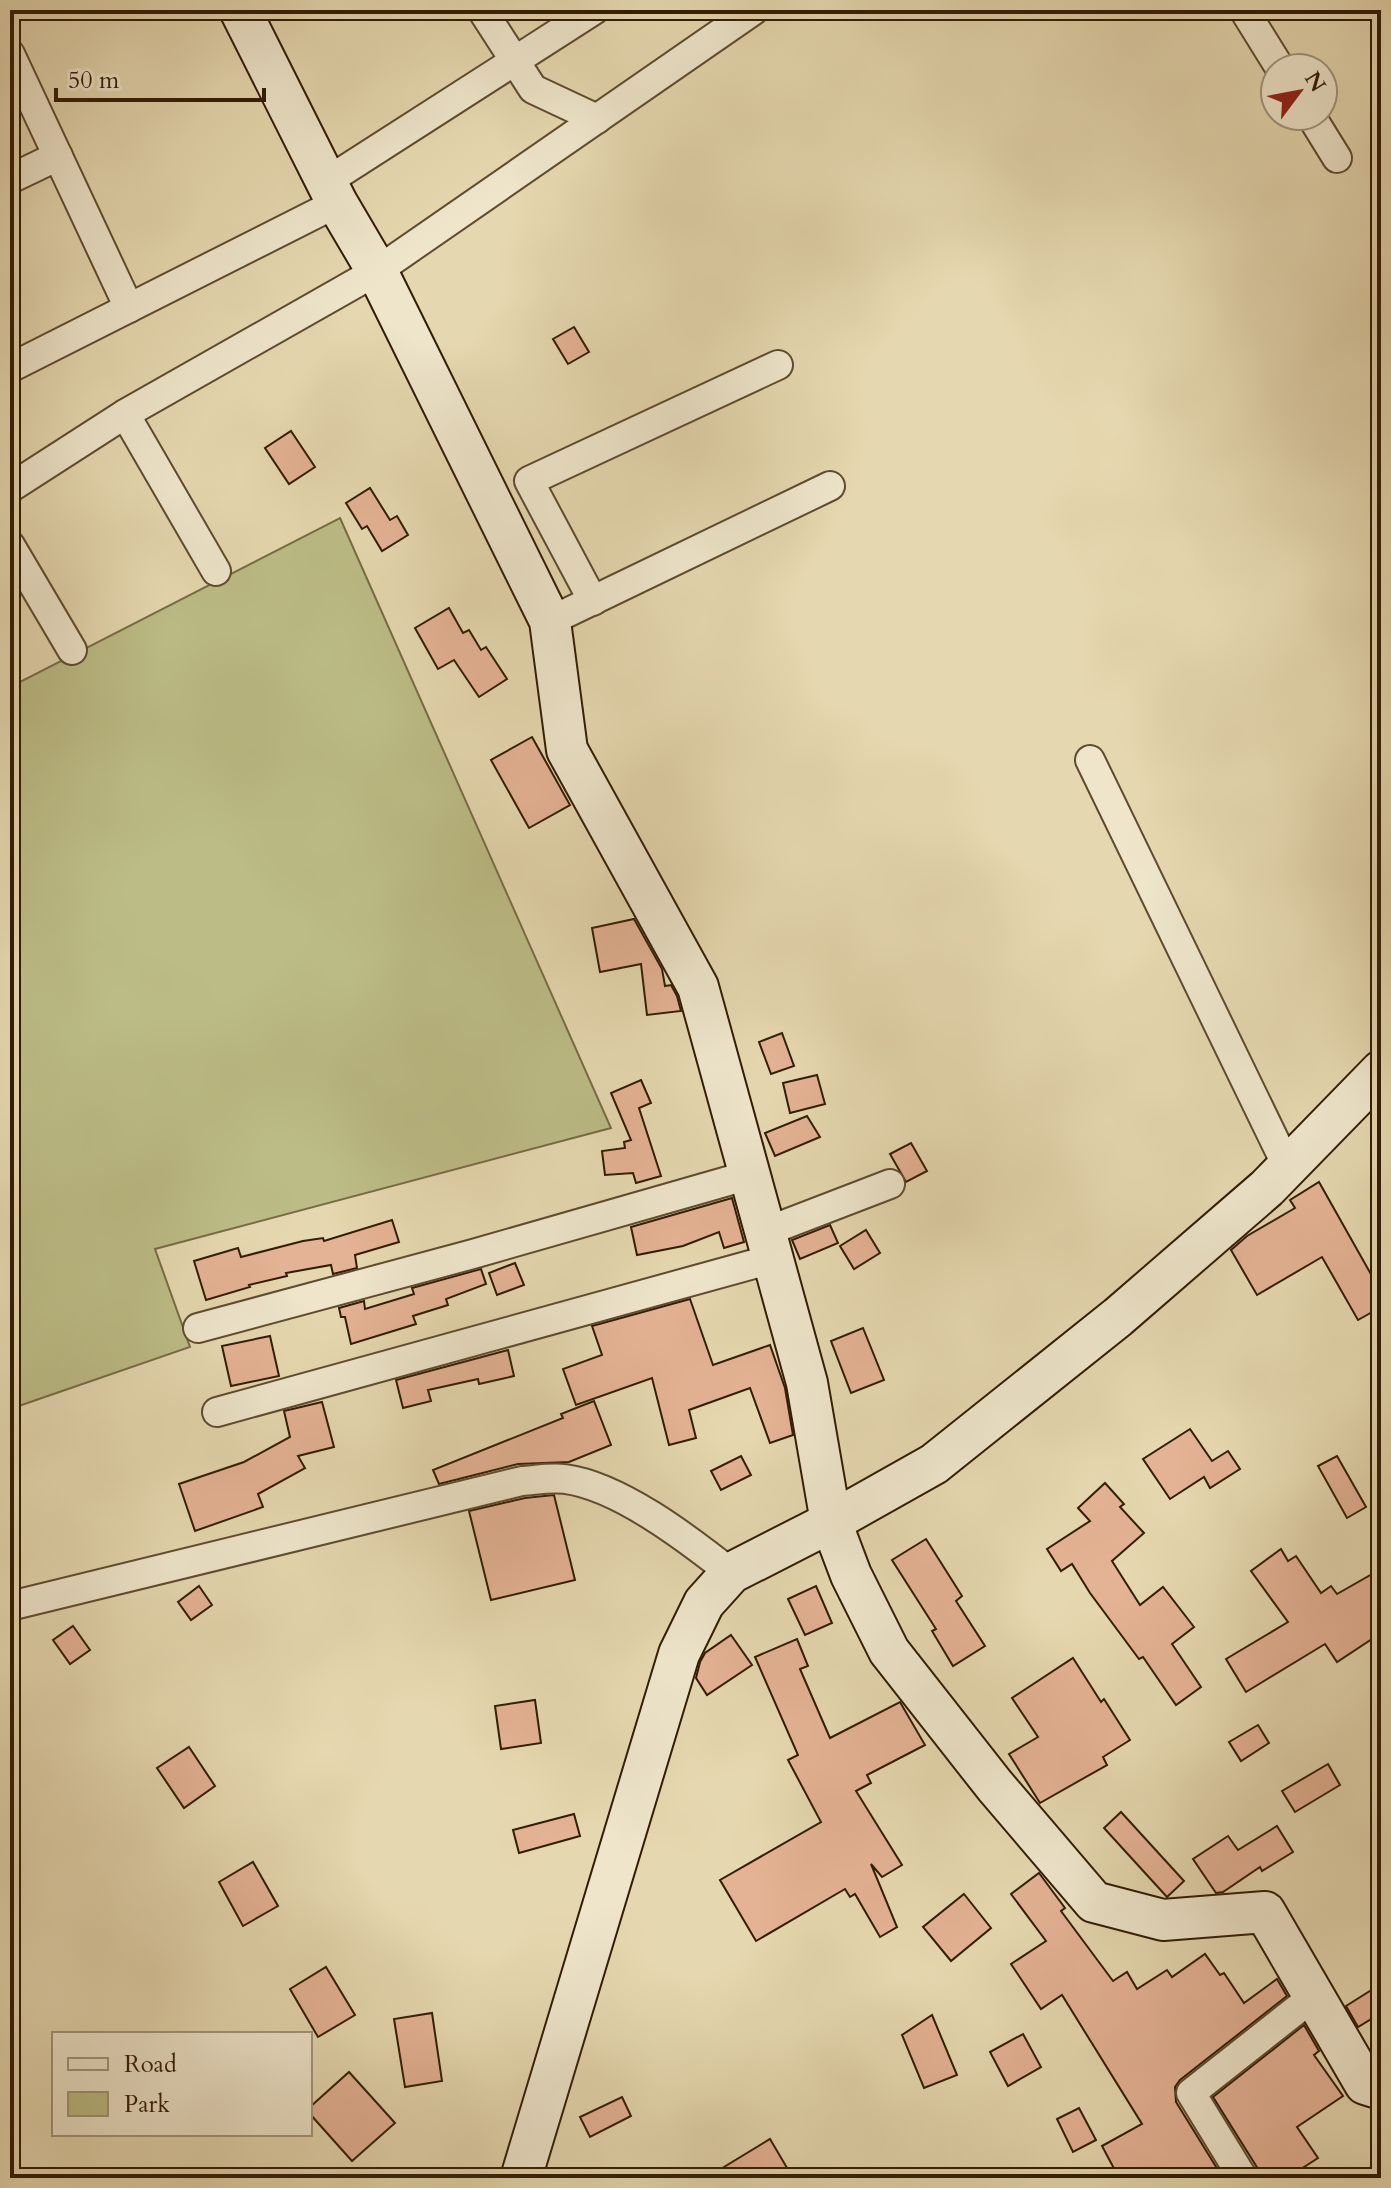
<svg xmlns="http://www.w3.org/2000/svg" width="1391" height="2188" font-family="Cardo,serif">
  <rect width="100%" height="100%" fill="#e5d7af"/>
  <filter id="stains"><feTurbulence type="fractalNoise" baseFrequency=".0025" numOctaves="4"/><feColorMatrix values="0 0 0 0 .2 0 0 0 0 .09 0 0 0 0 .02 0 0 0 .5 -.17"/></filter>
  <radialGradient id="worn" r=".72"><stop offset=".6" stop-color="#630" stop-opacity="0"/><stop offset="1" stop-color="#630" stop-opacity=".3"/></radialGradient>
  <path fill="#bcbc86" stroke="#776c45" stroke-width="2" d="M340,518L611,1128L155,1249L190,1347L10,1409V687Z"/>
  <g fill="#e4b294" stroke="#321c04" stroke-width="2">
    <path d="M574,327L589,352L568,364L553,339Z"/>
    <path d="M291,431L315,467L289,484L265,448Z"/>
    <path d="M370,488L390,520L397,516L408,535L382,551L367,526L362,529L346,503Z"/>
    <path d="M449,608L463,633L469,630L481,650L486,647L507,679L479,697L454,660L438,669L415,628Z"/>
    <path d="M532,737L570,805L529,828L491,760Z"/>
    <path d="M634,919L662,969L665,986L671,985L677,996L681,1011L647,1015L641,964L600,972L592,928Z"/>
    <path d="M782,1033L794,1066L771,1074L759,1042Z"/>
    <path d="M817,1075L825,1104L790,1113L783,1083Z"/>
    <path d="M641,1080L651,1103L639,1108L661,1176L636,1183L633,1173L605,1175L602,1151L625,1148L624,1142L631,1140L611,1093Z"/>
    <path d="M807,1116L820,1137L775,1156L765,1133Z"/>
    <path d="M911,1143L927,1171L906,1182L890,1154Z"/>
    <path d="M1319,1182L1381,1292V1307L1358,1320L1322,1257L1257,1295L1231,1250L1247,1236L1295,1208L1290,1200Z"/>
    <path d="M732,1198L744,1242L724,1248L719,1232L683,1246L637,1255L631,1227Z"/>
    <path d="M392,1220L399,1242L355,1255L357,1268L333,1274L331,1265L286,1273L287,1276L249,1285L250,1287L206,1300L194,1261L238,1248L241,1257L303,1241L323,1238L324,1241Z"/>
    <path d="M830,1225L838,1243L800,1259L792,1240Z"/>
    <path d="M866,1230L880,1253L854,1269L840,1246Z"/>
    <path d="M515,1263L524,1285L497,1295L489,1273Z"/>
    <path d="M481,1269L486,1284L446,1299L448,1305L413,1316L416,1324L351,1344L345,1317H341L339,1308L364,1301L365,1309L414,1294L412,1288Z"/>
    <path d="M690,1299L713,1365L770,1345L785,1388L793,1435L770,1443L750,1388L689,1410L696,1438L669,1445L652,1378L576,1405L563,1369L602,1355L592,1326Z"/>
    <path d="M863,1328L884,1380L851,1393L831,1341Z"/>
    <path d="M270,1336L279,1376L231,1386L222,1346Z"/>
    <path d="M508,1350L514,1376L479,1384L478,1379L428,1390L431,1401L403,1408L396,1380Z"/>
    <path d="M594,1401L611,1445L569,1462L518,1464L439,1484L433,1470L563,1418L561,1414Z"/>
    <path d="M322,1402L334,1447L298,1456L305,1468L258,1494L263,1507L195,1531L179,1484L244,1462L290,1437L284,1411Z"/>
    <path d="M1190,1429L1212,1461L1228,1451L1240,1469L1210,1488L1204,1477L1170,1499L1143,1459Z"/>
    <path d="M741,1456L751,1475L721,1490L711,1471Z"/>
    <path d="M1337,1456L1366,1507L1347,1518L1318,1466Z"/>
    <path d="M1105,1483L1124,1504L1120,1507L1144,1533L1112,1561L1140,1605L1163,1587L1194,1627L1172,1644L1201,1687L1176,1705L1143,1657L1139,1659L1090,1593L1072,1564L1061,1571L1047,1549L1090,1521L1078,1508Z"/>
    <path d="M554,1495L575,1580L491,1600L469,1511L525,1498Z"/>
    <path d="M926,1539L962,1596L956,1601L985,1646L953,1666L932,1631L936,1629L892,1560Z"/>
    <path d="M1281,1549L1288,1561L1296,1556L1321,1593L1331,1586L1337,1594L1381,1569V1633L1337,1662L1325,1644L1246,1692L1226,1659L1288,1622L1251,1571Z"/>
    <path d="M199,1586L212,1605L191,1620L178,1602Z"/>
    <path d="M816,1586L832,1623L805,1635L788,1599Z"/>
    <path d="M73,1626L90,1650L70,1664L53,1640Z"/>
    <path d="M731,1635L752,1665L707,1695L696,1678L700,1662L705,1653Z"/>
    <path d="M797,1639L808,1666L800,1669L830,1738L900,1702L925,1745L867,1775L871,1783L856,1791L902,1865L882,1877L871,1864L897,1927L880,1937L855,1894L850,1897L845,1889L756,1941L720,1880L821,1822L788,1760L798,1755L755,1657Z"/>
    <path d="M1073,1658L1101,1702L1104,1699L1130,1740L1103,1757L1107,1765L1040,1803L1009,1754L1038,1737L1012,1698Z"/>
    <path d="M535,1700L541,1743L501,1749L495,1706Z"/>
    <path d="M1258,1725L1269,1743L1241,1761L1229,1742Z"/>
    <path d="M189,1747L215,1786L184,1808L157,1768Z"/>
    <path d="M1328,1764L1340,1785L1295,1812L1282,1791Z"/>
    <path d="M1121,1812L1184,1881L1167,1897L1104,1828Z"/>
    <path d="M574,1814L580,1836L519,1853L513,1830Z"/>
    <path d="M1277,1826L1293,1852L1262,1871L1260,1867L1223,1892L1216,1893L1193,1859L1228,1836L1238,1850Z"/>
    <path d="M253,1862L278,1906L243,1926L219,1882Z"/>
    <path d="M1039,1873L1065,1908L1061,1911L1113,1981L1127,1972L1137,1989L1167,1970L1172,1977L1205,1954L1220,1975L1224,1973L1244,2003L1277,1979L1287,1996L1180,2080L1175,2087L1176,2102L1223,2178H1119L1102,2146L1142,2124L1062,1995L1041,2009L1011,1964L1046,1941L1011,1894Z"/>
    <path d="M964,1894L991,1928L951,1961L923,1927Z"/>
    <path d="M326,1967L355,2015L318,2037L290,1989Z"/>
    <path d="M1381,1984V2013L1358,2027L1346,2006Z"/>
    <path d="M432,2013L442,2081L405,2087L394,2019Z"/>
    <path d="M932,2015L957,2075L924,2088L902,2035Z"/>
    <path d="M1304,2025L1319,2051L1314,2055L1343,2096L1297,2127L1318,2158L1287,2178H1260L1258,2169L1213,2097Z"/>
    <path d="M1023,2034L1041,2067L1008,2086L990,2052Z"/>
    <path d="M349,2072L395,2123L352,2161L310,2114V2107Z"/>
    <path d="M622,2097L631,2116L590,2137L580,2117Z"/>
    <path d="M1079,2108L1096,2140L1073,2152L1057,2119Z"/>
    <path d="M770,2139L793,2178H706Z"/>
  </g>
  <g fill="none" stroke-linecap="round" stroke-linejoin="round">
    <g stroke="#5f4b2f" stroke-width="32">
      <g id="street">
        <path d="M482,10L533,89L597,119"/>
        <path d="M1244,10L1280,68"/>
        <path d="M10,54L129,308"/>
        <path d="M1311,116L1337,158"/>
        <path d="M10,179L58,156"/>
        <path d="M326,182L594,10"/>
        <path d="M10,368L337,203"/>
        <path d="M125,414L216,571"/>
        <path d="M10,488L125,414L377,271L754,10"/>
        <path d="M10,545L72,650"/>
        <path d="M593,601L529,481L778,365"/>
        <path d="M550,621L830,486"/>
        <path d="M1090,760L1287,1166"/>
        <path d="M765,1232L890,1184"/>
        <path d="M198,1328L473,1254L749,1175"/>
        <path d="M217,1412L772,1259"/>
        <path d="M10,1606L522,1481C536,1480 551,1477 565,1479C619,1486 688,1539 731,1573"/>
        <path d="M1243,2178L1191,2093L1314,1996"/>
      </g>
    </g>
    <g stroke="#321c04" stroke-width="44">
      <g id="secondary">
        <path d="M240,10L337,203L377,271L550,621L567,750L698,987L807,1383L831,1522L851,1575L889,1651L995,1786L1094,1902L1163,1920L1265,1912L1365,2084L1381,2089"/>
        <path d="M521,2178L679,1654L704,1603L731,1573L831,1522L934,1464L1118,1317L1267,1188L1381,1071"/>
      </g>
    </g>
    <use href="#street" stroke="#eee5cb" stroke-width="28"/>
    <use href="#secondary" stroke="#eee5cb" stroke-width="40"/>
  </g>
  <rect width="1391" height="2188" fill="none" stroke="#e5d7af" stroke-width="40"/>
  <rect x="12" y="12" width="1367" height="2164" fill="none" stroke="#321c04" stroke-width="4"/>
  <rect x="20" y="20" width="1351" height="2148" fill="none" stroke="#321c04" stroke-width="2"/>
  <rect x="52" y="2032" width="260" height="104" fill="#eee5cb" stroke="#a3957b" stroke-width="2"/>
  <rect x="68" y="2058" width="40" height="12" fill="#eee5cb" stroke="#a3957b" stroke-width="2"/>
  <text x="124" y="2072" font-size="24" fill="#321c04">Road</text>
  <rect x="68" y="2092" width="40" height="24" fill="#bcbc86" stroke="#a3957b" stroke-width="2"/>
  <text x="124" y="2112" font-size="24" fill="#321c04">Park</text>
  <g transform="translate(1299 92) rotate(58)"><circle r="38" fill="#eee5cb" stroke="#a3957b" stroke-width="2"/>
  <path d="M0-6L14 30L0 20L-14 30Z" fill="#8f2418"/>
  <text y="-12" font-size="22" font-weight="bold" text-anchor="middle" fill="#321c04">N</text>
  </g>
  <path d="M56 88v12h208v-12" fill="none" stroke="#321c04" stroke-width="4"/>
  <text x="68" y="88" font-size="24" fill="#321c04" stroke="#eee5cb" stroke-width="6" paint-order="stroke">50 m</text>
  <rect width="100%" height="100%" filter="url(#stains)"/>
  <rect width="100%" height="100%" fill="url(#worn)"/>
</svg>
